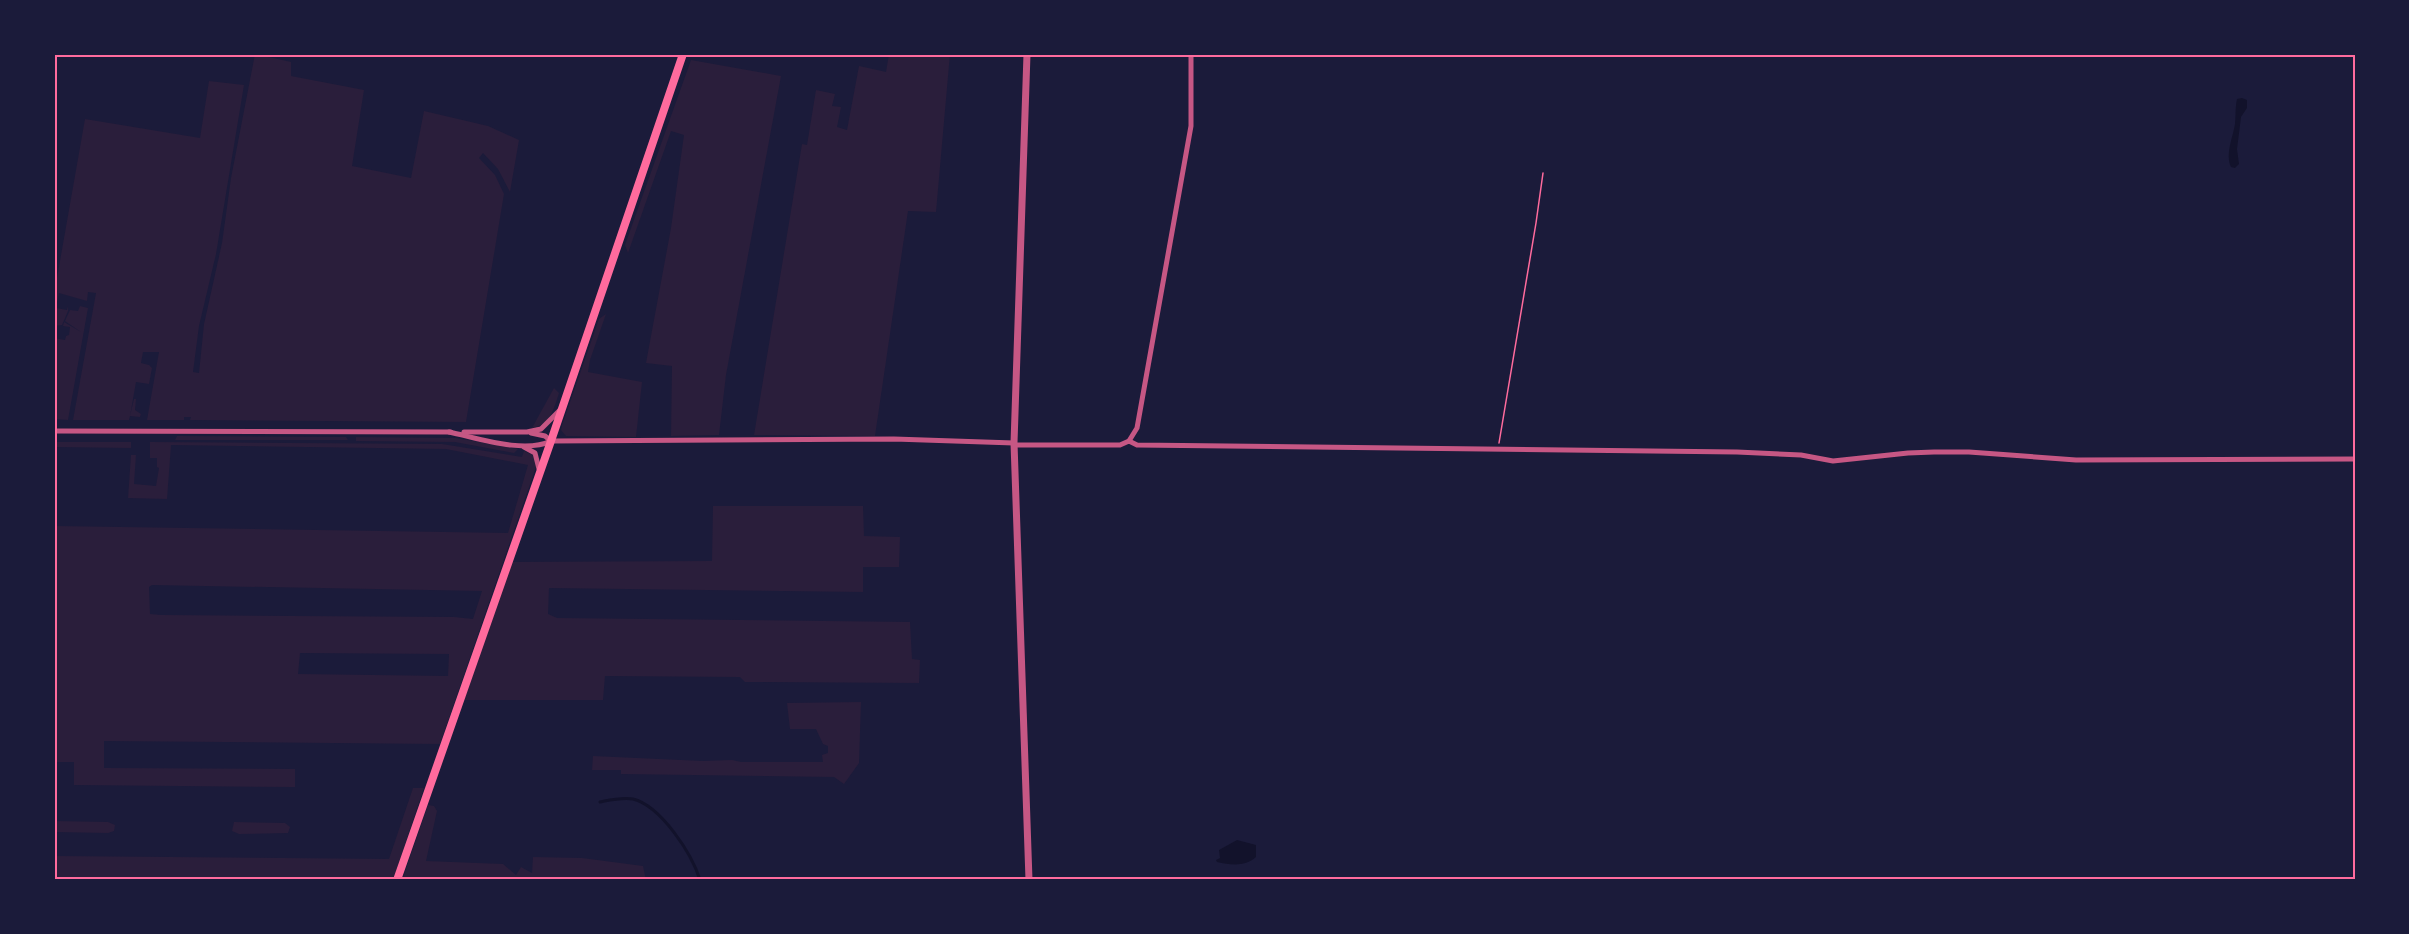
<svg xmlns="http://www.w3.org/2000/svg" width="2409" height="934" font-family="'Playfair Display',serif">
  <rect width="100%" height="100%" fill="#1b1b3a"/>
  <g fill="#2a1e3b" fill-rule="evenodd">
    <path d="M255,54L291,62V76L364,90L352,166L411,178L424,111L488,126L519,140L510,192L498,169L483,153L479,158L495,175L504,194L466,422L190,420L191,417H184V420H147L159,352H143L141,363L149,365L152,368L149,384L136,382L130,416L134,399H136L135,410L141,414L140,417L130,416L129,420H73L96,293L88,292L87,301L59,293L56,308L67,310L68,306V311L62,325L54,326V295L85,119L200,138L209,81L244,85L216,254L199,326L193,372L199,373L204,324L222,243L231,178Z"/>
    <path d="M889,54H950L936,212L908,211L875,436L754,435L802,144L807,145L816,90L835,94L832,106L841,107L837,127L847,130L859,66L886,72Z"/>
    <path d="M691,60L781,76L726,375L719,435L671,436L672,366L646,363L671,228L684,135L671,131L628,253L625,245Z"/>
    <path d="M80,306L88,308L68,420L54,419V338L65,340L66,336L69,335L70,327L63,326L64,322L81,332L65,321L70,310L78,311Z"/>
    <path d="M606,314L590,360L588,372L642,382L636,437L566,436L561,430L562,425L599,319Z"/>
    <path d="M554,388L559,393C554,409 550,425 532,428Z"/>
    <path d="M177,436L346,437L348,440H175Z"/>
    <path d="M356,437L456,438L518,449L514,453L455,442L356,441Z"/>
    <path d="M54,442H131V448L54,447Z"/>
    <path d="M150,442L442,444L522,457L524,451L533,455L536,467L440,744L104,741V768L295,769V787L74,785V762H54V526L508,533L528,465L446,449L171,445L167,499L128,498L131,455H136L134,484L156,486L159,468L157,467V458H150ZM152,585L482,591L473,619L454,617L161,615L150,614L149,587ZM300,653L449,654L448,676L298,674Z"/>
    <path d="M713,506H863L864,536L900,537L899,567H863V592L549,588L548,614L557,618L910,622L912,659L920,660L919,683L745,682L740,677L605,676L603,700H464L512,562L712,561Z"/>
    <path d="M861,702L859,763L844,784L834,777L621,774V770H592L593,756L703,761L732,760L741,762H823L822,755L828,753V746L823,744L816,729H790L787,703Z"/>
    <path d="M413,788H424L393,880H54V856L389,859Z"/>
    <path d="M428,805L434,806L437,811L426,861L503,864L516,875L521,867L532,873L533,857L582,858L643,866L646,880H402Z"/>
    <path d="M54,821L108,822L115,825L114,831L108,833L54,832Z"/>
    <path d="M234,822L285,823L290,827L288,833L239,834L232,831Z"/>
  </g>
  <g fill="#12122b">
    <path d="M2242,98L2247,100V108L2241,117L2237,149L2239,164L2235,168L2231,167C2225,154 2233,137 2235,124C2236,115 2235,108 2237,99Z"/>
    <path d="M1237,840L1256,845V857C1245,867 1231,865 1217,862L1216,860L1220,858L1219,850Z"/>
  </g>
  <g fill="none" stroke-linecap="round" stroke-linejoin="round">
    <path stroke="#12122b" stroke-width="3" d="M600,802C610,800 622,797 633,799C661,806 692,854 700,880"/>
    <path stroke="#ff6b9d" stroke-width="1.5" d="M1499,443L1536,223L1543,173"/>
    <g stroke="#c65784" stroke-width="5">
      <path d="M54,431L451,432"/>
      <path d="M449,432C478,438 524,454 551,441L894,439L1014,443"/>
      <path d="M464,432H527L541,429L560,410"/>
      <path d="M531,433L545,436L551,441"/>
      <path d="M1129,441L1137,428L1191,126V54"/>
      <path d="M1014,445H1120L1129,441L1137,445L1737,452L1801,455L1833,461L1908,453L1934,452H1969L2076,460L2355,459"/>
      <path d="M524,447L535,453L539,469"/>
    </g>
    <path stroke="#c65784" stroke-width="7" d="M1027,54L1014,443L1029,880"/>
    <path stroke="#ff6b9d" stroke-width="8" d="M397,880L551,441L683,54"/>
  </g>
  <rect width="2409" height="934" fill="none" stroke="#1b1b3a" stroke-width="111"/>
  <rect x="56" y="56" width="2298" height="822" fill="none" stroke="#ff6b9d" stroke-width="2"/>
</svg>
